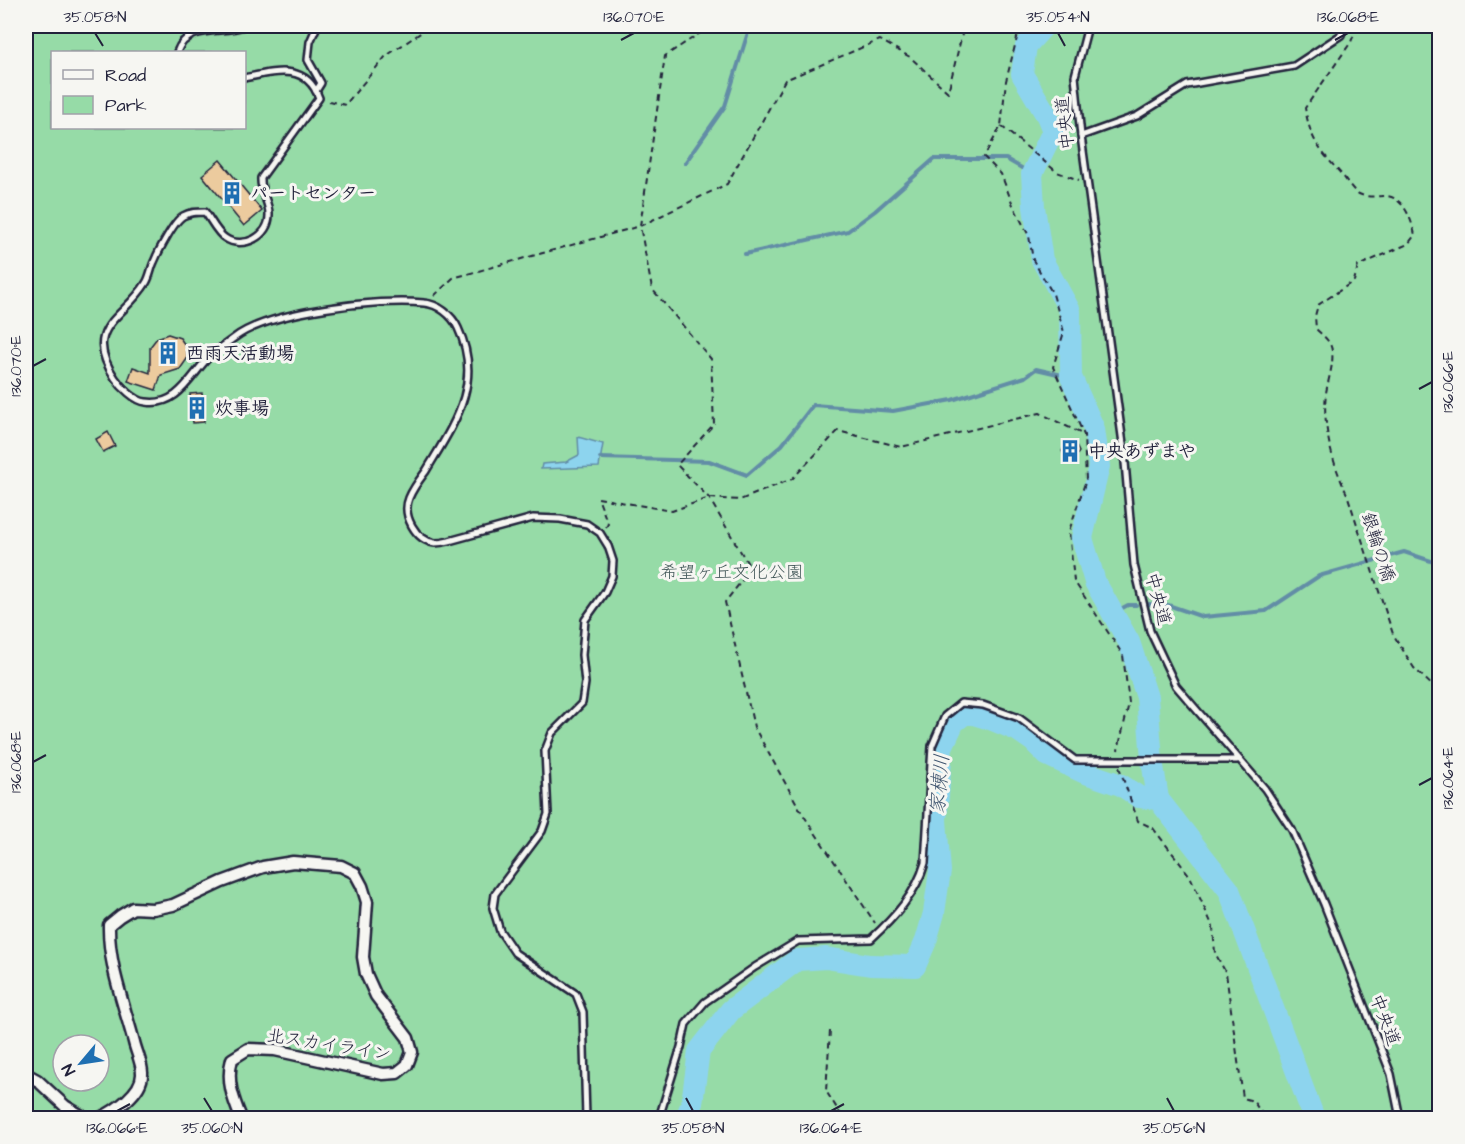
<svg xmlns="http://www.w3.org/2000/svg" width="1465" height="1144" font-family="'Architects Daughter','Klee One',sans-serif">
  <rect width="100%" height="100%" fill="#f6f6f2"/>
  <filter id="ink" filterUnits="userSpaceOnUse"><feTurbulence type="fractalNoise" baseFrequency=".0167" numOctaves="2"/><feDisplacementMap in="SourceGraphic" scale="12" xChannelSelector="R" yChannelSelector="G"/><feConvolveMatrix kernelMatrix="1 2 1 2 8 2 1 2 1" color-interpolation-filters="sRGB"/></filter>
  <g filter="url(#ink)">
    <path fill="#96dba7" stroke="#5c7e71" stroke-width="1.5" fill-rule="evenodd" d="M26,26H1439V1118H26ZM52,52H244V128H52ZM63,1045H99V1081H63Z"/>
    <path fill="#8dd4ee" stroke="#628da6" stroke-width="1.5" d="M578,437L603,444L599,467L541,469L542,464L566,462L579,455Z"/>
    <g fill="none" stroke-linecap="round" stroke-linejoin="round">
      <g stroke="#628da6" stroke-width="4">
        <path d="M685,163L725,106L750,26"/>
        <path d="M745,254L848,231L875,211L934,159H1006L1032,174"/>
        <path d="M600,458L709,461L747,475L782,445L813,405L893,411L952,400L1025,377L1036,369L1071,377"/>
        <path d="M1149,604L1168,605L1203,617L1266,611L1319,576L1404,552L1440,564"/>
        <path d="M1113,613L1128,605H1136"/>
      </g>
      <g stroke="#8dd4ee" stroke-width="22">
        <path d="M1044,26L1026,46L1022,74L1047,116L1053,131L1032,174L1034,207L1042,260L1070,311L1071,377L1094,429L1099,466L1082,538L1095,582L1129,642L1147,697L1152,760L1158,799"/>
        <path d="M686,1118L692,1103L699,1051L731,1010L797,960L826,958L870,965L915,966L926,941L934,913L940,871L936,820L942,747L954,722L967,712L993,720L1017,730L1033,741L1047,755L1083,772L1121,785L1139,797L1158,799L1229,890L1314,1118"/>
      </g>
    </g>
    <g fill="#eccb9e" stroke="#22223b" stroke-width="1.5">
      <path d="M220,160L262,211L244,226L202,175Z"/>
      <path d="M168,334L180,338L187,348V359L180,369L161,375L156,390L128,381L133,367L150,373V347L157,338Z"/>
      <path d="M202,393L204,422L193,423L190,394Z"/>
      <path d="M108,432L115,446L103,452L96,439Z"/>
      <path d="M1066,444H1075L1079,452L1074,459H1066L1062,451Z"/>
    </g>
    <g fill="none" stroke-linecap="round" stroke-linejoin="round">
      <g stroke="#22223b" stroke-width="10">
        <g id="service">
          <path d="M1088,26L1075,76L1081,136L1124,451L1134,565L1150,631L1176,686L1265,789L1292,830L1324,904L1391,1074L1400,1118"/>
          <path d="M177,52C187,24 221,34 244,26"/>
          <path d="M244,78C274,72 306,62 319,98L261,178C260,193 269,201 269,214C270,237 242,250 225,238C217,233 211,220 205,212C197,212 190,212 183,216C174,221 158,252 154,262C151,268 150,277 146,283C124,319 81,327 115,378C121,387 135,401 146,402C178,407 191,375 209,357C217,350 226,344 234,338C269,311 379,298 424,303C438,304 452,315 458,328C484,383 454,424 426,471C420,479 413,488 409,498C402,515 415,540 435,543C439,543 445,542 449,541L533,518L560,519L587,524L600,533L608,546L613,561L612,576L605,592L585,620L582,655L585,683L582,703L552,733L545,751L548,814L542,831L495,894L493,908L500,931L515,953L576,994L583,1012L586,1118"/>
          <path d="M316,91L321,83L308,60L310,42L317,26"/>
          <path d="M1081,136L1137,116L1187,85L1294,66L1341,35L1344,26"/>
          <path d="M659,1118L681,1047L686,1024L705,1002L755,967L798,941L871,939C894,918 916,894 925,863L932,746L945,716L961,703L983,705L1019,718L1075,760H1237"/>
        </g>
      </g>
      <g stroke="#22223b" stroke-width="15">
        <g id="minor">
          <path d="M26,1074L37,1080L65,1106L85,1118"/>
          <path d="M100,1118C115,1111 143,1092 142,1073C142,1063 136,1051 134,1042C124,1004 108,964 109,925L120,916L133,908L153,909L173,905L222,882L263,867L293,862L341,866L355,873L362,886L367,902L363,957L366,974L376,996L408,1038L412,1052L407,1065L397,1073L383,1074L275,1050L248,1049L232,1059C226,1080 233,1099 241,1118"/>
        </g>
      </g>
      <g stroke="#22223b" stroke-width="2" stroke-dasharray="6 4.5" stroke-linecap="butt">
        <path d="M711,26L665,56L640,226L652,289L711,359L714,424L677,465L709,498L751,569L725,602L754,727L802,813L875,923"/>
        <path d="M1020,26L1006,81L1001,126L984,157L1001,174L1013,205L1029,236L1033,260L1053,294L1064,332L1053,367L1084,435L1086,480L1069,531L1074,581L1123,655L1129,703L1118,750"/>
        <path d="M1357,26L1351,42L1305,108C1311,143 1321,151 1343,176C1347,181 1353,191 1359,194C1367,198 1378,196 1386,196C1404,197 1412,221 1415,235L1408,244L1358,266L1354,281L1318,305L1315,316L1316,329C1323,336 1331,341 1332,351C1334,364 1328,380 1326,393C1322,427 1333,465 1347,494L1393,634L1414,668L1440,693"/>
        <path d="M329,101L345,105L386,56L431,26"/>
        <path d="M1001,126L1057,172L1079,180"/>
        <path d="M434,296L453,278L640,226L727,184L785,80L880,40L910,57L948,92L964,26"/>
        <path d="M606,527L608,524L598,498L672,511L709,498L740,500L792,479L838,431L901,447L1040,413L1084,435"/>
        <path d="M1119,767L1138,821L1153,828L1190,876L1213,927L1215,953L1226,973L1243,1098L1253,1101L1265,1118"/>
        <path d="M830,1031L826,1091L843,1118"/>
      </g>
      <use href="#service" stroke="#f6f6f2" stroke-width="5"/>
      <use href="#minor" stroke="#f6f6f2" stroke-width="10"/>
    </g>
  </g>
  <path fill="none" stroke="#22223b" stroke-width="2" d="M95,33L103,46M1058,33L1065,46M621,40L634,33M1335,40L1348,33M33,366L46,359M1419,389L1432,382M33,762L46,755M1419,785L1432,778M204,1098L212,1111M686,1098L693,1111M1167,1098L1174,1111M117,1111L130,1104M831,1111L844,1104"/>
  <defs>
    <g id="building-bare" transform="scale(1.8)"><path d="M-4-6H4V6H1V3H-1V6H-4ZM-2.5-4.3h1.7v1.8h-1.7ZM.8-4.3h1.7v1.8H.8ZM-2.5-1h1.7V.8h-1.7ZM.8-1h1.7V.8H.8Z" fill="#1f6fb2" stroke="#f6f6f2" stroke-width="2.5" paint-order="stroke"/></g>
  </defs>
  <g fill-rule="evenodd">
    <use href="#building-bare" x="232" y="193"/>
    <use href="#building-bare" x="168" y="353"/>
    <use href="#building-bare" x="197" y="408"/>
    <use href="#building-bare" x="1070" y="451"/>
  </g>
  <g text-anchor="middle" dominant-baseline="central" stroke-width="6" stroke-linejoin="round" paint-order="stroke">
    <g font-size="18" fill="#22223b" stroke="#f6f6f2">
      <text transform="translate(1065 123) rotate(-96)">中央道</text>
      <text transform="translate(1378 547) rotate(72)">銀輪の橋</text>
      <text transform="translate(1158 599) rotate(75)">中央道</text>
      <text transform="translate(1385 1020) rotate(69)">中央道</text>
      <text transform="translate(329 1045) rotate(9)">北スカイライン</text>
    </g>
    <g font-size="18" font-weight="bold" fill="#22223b" stroke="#f6f6f2" text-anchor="start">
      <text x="250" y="193">パートセンター</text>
      <text x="186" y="353">西雨天活動場</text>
      <text x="215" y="408">炊事場</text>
      <text x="1088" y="451">中央あずまや</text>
    </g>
    <g font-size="18" fill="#455a5b" stroke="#f6f6f2">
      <text x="732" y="572">希望ヶ丘文化公園</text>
    </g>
    <g font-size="20" font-style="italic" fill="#425771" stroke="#f6f6f2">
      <text transform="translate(940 784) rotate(-85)">家棟川</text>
    </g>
  </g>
  <rect width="1465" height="1144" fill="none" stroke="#f6f6f2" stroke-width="66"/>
  <rect x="51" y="51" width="195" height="78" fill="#f6f6f2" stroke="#a1a1a9" stroke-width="1.5"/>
  <rect x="63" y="70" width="30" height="9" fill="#f6f6f2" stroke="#a1a1a9" stroke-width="1.5"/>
  <text x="105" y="81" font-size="18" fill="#22223b">Road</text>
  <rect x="63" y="96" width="30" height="18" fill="#96dba7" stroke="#a1a1a9" stroke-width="1.5"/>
  <text x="105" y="111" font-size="18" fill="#22223b">Park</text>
  <g transform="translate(81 1063) rotate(241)"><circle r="28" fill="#f6f6f2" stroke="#a1a1a9" stroke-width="1.5"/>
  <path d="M0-4.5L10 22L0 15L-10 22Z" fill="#1f6fb2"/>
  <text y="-9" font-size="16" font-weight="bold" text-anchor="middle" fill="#22223b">N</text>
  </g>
  <rect x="33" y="33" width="1399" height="1078" fill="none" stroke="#22223b" stroke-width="2"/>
  <g font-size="15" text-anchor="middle" fill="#22223b">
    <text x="95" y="22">35.058°N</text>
    <text x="634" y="22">136.070°E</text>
    <text x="1058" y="22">35.054°N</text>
    <text x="1348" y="22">136.068°E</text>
    <text transform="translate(16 366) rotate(-90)" y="5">136.070°E</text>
    <text transform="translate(1448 382) rotate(-90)" y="5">136.066°E</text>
    <text transform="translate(16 762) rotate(-90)" y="5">136.068°E</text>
    <text transform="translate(1448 778) rotate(-90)" y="5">136.064°E</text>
    <text x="117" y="1133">136.066°E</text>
    <text x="212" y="1133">35.060°N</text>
    <text x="693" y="1133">35.058°N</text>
    <text x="831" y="1133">136.064°E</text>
    <text x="1174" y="1133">35.056°N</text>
  </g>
</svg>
